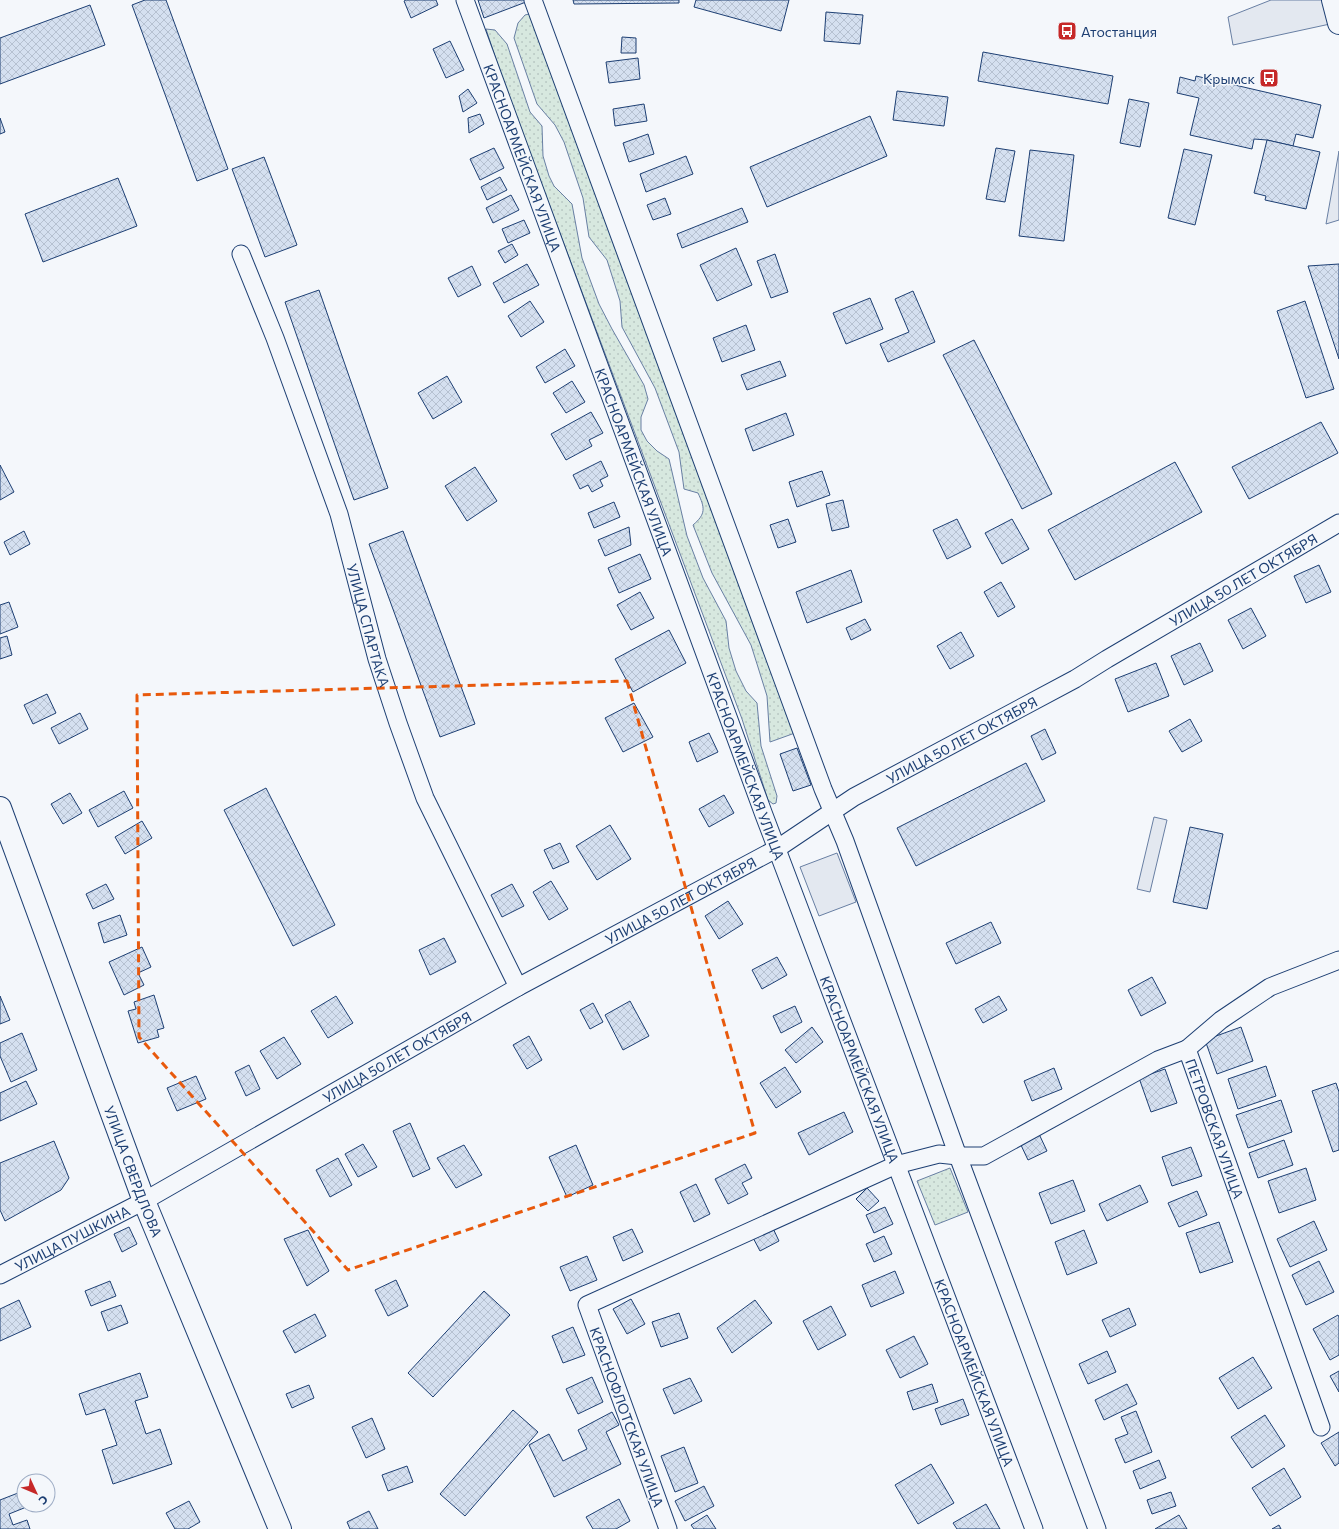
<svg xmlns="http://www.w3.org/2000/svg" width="1339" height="1529" font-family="Commissioner,sans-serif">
  <defs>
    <pattern id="grass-dots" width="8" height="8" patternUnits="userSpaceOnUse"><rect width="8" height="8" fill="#d7e8df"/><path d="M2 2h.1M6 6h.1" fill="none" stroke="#b8c8c3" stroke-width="1.8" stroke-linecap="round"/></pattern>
    <pattern id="building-cross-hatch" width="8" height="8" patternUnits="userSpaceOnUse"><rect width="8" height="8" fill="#d5e0f0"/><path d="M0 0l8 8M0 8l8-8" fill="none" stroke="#b6c1d1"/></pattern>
  </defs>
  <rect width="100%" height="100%" fill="#f4f7fb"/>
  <g fill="url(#grass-dots)" stroke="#687fa3">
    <path d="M529,14L533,19L795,733L770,742L767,696L757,664L751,645L712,573L693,525C706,514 705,508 698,493L684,489L679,452L655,388L622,327L620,301L607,260L589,237L583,198L564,142L555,125L537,104L514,38L518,23L525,15Z"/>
    <path d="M486,29L495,30L507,44L530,112L542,126L543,156L549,176L554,186L572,204L582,258L599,304L612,329L644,385L648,399L641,417V430L647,441L657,451L669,459L687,536L703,578L726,621L729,648L736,671L746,691L757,703L761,746L777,796L776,803L773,804L768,800L742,719L504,84Z"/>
    <path d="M950,1168L968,1212L935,1225L917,1181Z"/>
  </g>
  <g fill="#e3e8f0" stroke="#687fa3">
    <path d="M1271,0H1323L1330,24L1233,45L1228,17Z"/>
    <path d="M1339,151V220L1326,224Z"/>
    <path d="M1154,817L1167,820L1150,892L1137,889Z"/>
    <path d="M837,853L856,902L819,916L800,867Z"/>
  </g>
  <g fill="url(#building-cross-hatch)" stroke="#1d3f73">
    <path d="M145,0H166L228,169L197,181L132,5Z"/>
    <path d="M406,0H436L438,5L411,18L404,1Z"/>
    <path d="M478,0H525L526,2L484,18Z"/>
    <path d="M573,0H679V3L574,4Z"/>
    <path d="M696,0H789L781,31L694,7Z"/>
    <path d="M90,5L105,45L0,84V38Z"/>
    <path d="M826,12L863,15L860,44L824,41Z"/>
    <path d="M622,37L636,38V53H621Z"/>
    <path d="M450,41L464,70L446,78L433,49Z"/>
    <path d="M983,52L1113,76L1108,104L978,81Z"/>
    <path d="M638,58L640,79L609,83L606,62Z"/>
    <path d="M1196,76L1321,105L1313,138L1296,134L1293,146L1267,140L1254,139L1252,149L1190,135L1199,98L1177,93L1180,77L1195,81Z"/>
    <path d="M468,89L477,103L463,112L459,96Z"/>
    <path d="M897,91L948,97L944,126L893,120Z"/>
    <path d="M1129,99L1149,103L1140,147L1120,143Z"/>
    <path d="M644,104L647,121L615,126L613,109Z"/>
    <path d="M480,114L484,124L469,133L468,118Z"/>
    <path d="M870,116L887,156L767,207L750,167Z"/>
    <path d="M0,118L5,132L0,134Z"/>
    <path d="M648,134L654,154L629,162L623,143Z"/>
    <path d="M1267,140L1320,152L1306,209L1265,200L1266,196L1254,193Z"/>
    <path d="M494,148L504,168L480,180L470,159Z"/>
    <path d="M996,148L1015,151L1005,202L986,199Z"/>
    <path d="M1184,149L1212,155L1195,225L1168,218Z"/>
    <path d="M1030,150L1074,155L1064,241L1019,236Z"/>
    <path d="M686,156L693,174L646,192L640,174Z"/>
    <path d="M264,157L297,245L265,257L232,169Z"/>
    <path d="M500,177L507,190L487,200L481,187Z"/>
    <path d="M118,178L137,226L43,262L25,214Z"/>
    <path d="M511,195L519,210L493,223L486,208Z"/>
    <path d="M665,198L671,214L653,220L647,205Z"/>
    <path d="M742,208L748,222L682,248L677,234Z"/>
    <path d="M524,220L530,233L508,243L502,229Z"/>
    <path d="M512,244L518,255L505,263L498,251Z"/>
    <path d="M736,248L752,285L717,301L700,265Z"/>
    <path d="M775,254L788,292L771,298L757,261Z"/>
    <path d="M527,264L539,285L504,303L493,283Z"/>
    <path d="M1339,264V359L1308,266Z"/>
    <path d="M472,266L481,285L458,297L448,278Z"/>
    <path d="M319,290L388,488L354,500L285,302Z"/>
    <path d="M913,291L935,342L888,362L880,344L909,332L895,299Z"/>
    <path d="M870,298L883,329L846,344L833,313Z"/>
    <path d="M530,301L544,322L521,337L508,316Z"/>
    <path d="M1305,301L1334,389L1306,398L1277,311Z"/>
    <path d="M746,325L755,350L722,362L713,338Z"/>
    <path d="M974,340L1052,494L1022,509L943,355Z"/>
    <path d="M565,349L575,366L545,383L536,367Z"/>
    <path d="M780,361L786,376L747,390L741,375Z"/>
    <path d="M447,376L462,402L433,419L418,393Z"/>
    <path d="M572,381L585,402L566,413L553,393Z"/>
    <path d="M591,412L603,433L589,440L592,446L566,460L551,434Z"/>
    <path d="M786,413L794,435L753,451L745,429Z"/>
    <path d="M1321,422L1338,453L1249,499L1232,467Z"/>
    <path d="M601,461L608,476L600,480L603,486L592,492L588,485L580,489L573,475Z"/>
    <path d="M1175,462L1202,512L1075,580L1048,530Z"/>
    <path d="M0,465L14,492L0,500Z"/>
    <path d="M475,467L497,501L467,521L445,486Z"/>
    <path d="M822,471L830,495L797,507L789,482Z"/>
    <path d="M843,500L849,527L832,531L826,504Z"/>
    <path d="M614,502L620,517L594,528L588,513Z"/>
    <path d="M788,519L796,542L778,548L770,525Z"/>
    <path d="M957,519L971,547L947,559L933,530Z"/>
    <path d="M1012,519L1029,549L1002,564L985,533Z"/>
    <path d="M629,527L631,545L605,556L598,540Z"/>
    <path d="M24,531L30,544L10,555L4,542Z"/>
    <path d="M403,531L475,724L440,737L369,544Z"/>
    <path d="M640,554L651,579L619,593L608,568Z"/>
    <path d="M1319,565L1331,592L1306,603L1294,576Z"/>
    <path d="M851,570L862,602L807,623L796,592Z"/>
    <path d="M1001,582L1015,607L998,617L984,592Z"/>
    <path d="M640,592L654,618L631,630L617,605Z"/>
    <path d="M9,602L18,627L0,634V605Z"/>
    <path d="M1251,608L1266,636L1243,649L1228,620Z"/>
    <path d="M865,619L871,630L851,640L846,628Z"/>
    <path d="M669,630L686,663L633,692L615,659Z"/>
    <path d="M961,632L974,656L950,669L937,646Z"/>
    <path d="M7,636L12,655L0,659V638Z"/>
    <path d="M1200,643L1213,671L1184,685L1171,656Z"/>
    <path d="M1156,663L1169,696L1128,712L1115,679Z"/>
    <path d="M47,694L56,713L33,724L24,705Z"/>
    <path d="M634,703L653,737L623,752L605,718Z"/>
    <path d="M80,713L88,729L59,744L51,728Z"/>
    <path d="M1190,719L1202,741L1182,752L1169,731Z"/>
    <path d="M1045,729L1056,753L1042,760L1031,736Z"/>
    <path d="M709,733L718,752L697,762L689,742Z"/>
    <path d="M797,748L811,785L793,791L780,754Z"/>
    <path d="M1026,763L1045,801L916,866L897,828Z"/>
    <path d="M266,788L335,925L293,946L224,810Z"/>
    <path d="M124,791L133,808L98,827L89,810Z"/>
    <path d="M70,793L82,813L63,824L51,804Z"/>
    <path d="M724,795L734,813L709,827L699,809Z"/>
    <path d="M142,821L152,838L125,854L115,837Z"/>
    <path d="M610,825L631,859L597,880L576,846Z"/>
    <path d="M1190,827L1223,834L1207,909L1173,902Z"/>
    <path d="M560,843L569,862L553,869L544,850Z"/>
    <path d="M551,881L568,909L549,920L533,892Z"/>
    <path d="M106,884L114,899L93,909L86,894Z"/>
    <path d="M512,884L524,906L502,917L491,895Z"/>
    <path d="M728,901L743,924L719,939L705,916Z"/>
    <path d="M120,915L127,935L104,943L98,923Z"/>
    <path d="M991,922L1001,943L956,964L946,943Z"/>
    <path d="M444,938L456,962L430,975L419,950Z"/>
    <path d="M142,947L151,967L138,973L144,985L124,995L109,962Z"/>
    <path d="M777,957L787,975L762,989L752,970Z"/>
    <path d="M1152,977L1166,1003L1141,1016L1128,990Z"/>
    <path d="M154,995L164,1028L157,1030L159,1037L138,1043L128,1011L136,1009L134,1002Z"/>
    <path d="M0,996L10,1020L0,1024Z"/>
    <path d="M336,996L353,1023L328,1038L311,1011Z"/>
    <path d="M999,996L1007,1010L983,1023L975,1009Z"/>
    <path d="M630,1001L649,1036L623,1050L605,1015Z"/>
    <path d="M593,1003L603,1022L590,1029L580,1010Z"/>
    <path d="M795,1006L802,1022L781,1033L773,1016Z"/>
    <path d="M812,1027L823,1042L796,1063L785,1050Z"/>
    <path d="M1241,1027L1253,1061L1217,1074L1205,1040Z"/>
    <path d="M22,1033L37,1070L11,1082L0,1056V1043Z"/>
    <path d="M529,1036L542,1060L527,1069L513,1045Z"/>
    <path d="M284,1037L301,1064L277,1079L260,1051Z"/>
    <path d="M249,1065L260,1089L246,1096L235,1072Z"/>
    <path d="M1266,1066L1276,1096L1238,1109L1228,1079Z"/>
    <path d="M785,1067L801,1092L776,1108L760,1083Z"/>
    <path d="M1054,1068L1062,1089L1032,1101L1024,1081Z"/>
    <path d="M1165,1069L1177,1103L1151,1112L1139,1078Z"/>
    <path d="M196,1076L206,1099L177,1111L167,1088Z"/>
    <path d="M26,1081L37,1104L0,1121V1093Z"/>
    <path d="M1336,1083L1339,1092V1150L1333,1152L1312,1091Z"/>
    <path d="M1281,1100L1292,1132L1248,1148L1236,1115Z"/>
    <path d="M844,1112L853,1132L809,1155L798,1133Z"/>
    <path d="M410,1123L430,1169L413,1177L393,1131Z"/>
    <path d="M1039,1134L1047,1151L1028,1160L1020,1143Z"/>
    <path d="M1284,1140L1293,1165L1258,1178L1249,1153Z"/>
    <path d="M54,1141L69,1178L61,1190L5,1221L0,1210V1163Z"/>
    <path d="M363,1144L377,1167L358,1177L345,1154Z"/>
    <path d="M464,1145L482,1175L456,1188L437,1158Z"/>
    <path d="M576,1145L593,1185L567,1197L549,1157Z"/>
    <path d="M1191,1147L1202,1176L1172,1186L1162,1157Z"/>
    <path d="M338,1158L352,1185L330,1197L316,1170Z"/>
    <path d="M745,1164L752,1178L742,1183L748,1194L728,1204L715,1179Z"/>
    <path d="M1306,1168L1316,1200L1279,1213L1268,1181Z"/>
    <path d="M1073,1180L1085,1211L1051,1224L1039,1193Z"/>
    <path d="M696,1184L710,1214L694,1222L680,1192Z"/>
    <path d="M1140,1185L1148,1202L1107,1221L1099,1204Z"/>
    <path d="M867,1188L879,1201L868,1211L856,1199Z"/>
    <path d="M1197,1191L1207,1215L1179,1227L1168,1203Z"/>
    <path d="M885,1207L893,1224L874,1233L866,1215Z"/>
    <path d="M1314,1221L1327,1250L1290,1267L1277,1239Z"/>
    <path d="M770,1222L779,1241L760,1251L750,1232Z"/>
    <path d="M1219,1222L1233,1262L1200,1273L1186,1233Z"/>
    <path d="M129,1227L137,1244L122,1252L114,1234Z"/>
    <path d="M632,1229L643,1252L623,1261L613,1237Z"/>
    <path d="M308,1230L329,1271L307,1286L284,1239Z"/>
    <path d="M1084,1230L1097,1263L1067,1275L1055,1242Z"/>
    <path d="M884,1236L892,1254L874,1262L866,1244Z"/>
    <path d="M587,1256L597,1280L570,1291L560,1267Z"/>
    <path d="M1319,1261L1334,1292L1306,1305L1292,1275Z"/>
    <path d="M895,1271L904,1293L871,1307L862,1285Z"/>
    <path d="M396,1280L408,1306L388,1316L375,1290Z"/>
    <path d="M110,1281L116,1296L91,1306L85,1291Z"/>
    <path d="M484,1291L510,1315L433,1397L408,1373Z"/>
    <path d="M631,1299L645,1324L627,1334L613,1309Z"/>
    <path d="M19,1300L31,1327L0,1341V1309Z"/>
    <path d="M755,1300L772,1323L732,1353L717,1328Z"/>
    <path d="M121,1305L128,1323L108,1331L101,1312Z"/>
    <path d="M831,1306L846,1335L818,1350L803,1321Z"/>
    <path d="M1129,1308L1136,1325L1110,1337L1102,1320Z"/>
    <path d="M679,1313L688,1338L661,1347L652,1322Z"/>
    <path d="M315,1314L326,1336L295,1353L283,1331Z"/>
    <path d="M1338,1315L1339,1317V1355L1330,1360L1313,1329Z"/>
    <path d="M573,1327L585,1355L563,1363L552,1336Z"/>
    <path d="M914,1336L928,1364L900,1378L886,1350Z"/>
    <path d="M1107,1351L1116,1372L1088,1384L1079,1364Z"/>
    <path d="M1253,1357L1272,1388L1238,1409L1219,1378Z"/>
    <path d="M1339,1371V1392L1330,1376Z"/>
    <path d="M140,1373L148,1397L135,1401L146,1434L160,1429L172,1464L113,1484L102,1450L117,1445L105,1409L86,1415L79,1394Z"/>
    <path d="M592,1377L603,1402L578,1414L566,1389Z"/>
    <path d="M690,1378L702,1401L674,1414L663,1389Z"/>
    <path d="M932,1384L938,1402L913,1410L907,1392Z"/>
    <path d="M1127,1384L1137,1404L1104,1420L1095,1400Z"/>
    <path d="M309,1385L314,1398L292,1408L286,1394Z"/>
    <path d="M963,1399L969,1415L941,1425L935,1409Z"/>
    <path d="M513,1410L538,1432L465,1516L440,1494Z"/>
    <path d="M1136,1411L1152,1452L1125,1463L1115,1439L1128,1434L1121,1417Z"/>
    <path d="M612,1412L619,1425L606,1432L621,1464L554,1497L529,1445L549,1434L563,1461L587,1449L578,1430Z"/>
    <path d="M1265,1415L1285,1446L1252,1468L1231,1437Z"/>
    <path d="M372,1418L385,1449L366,1458L352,1427Z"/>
    <path d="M1339,1432V1463L1335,1466L1321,1443Z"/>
    <path d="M684,1447L698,1483L675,1492L661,1456Z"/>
    <path d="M1159,1460L1166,1478L1140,1489L1133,1471Z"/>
    <path d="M931,1464L954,1503L918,1524L895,1485Z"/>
    <path d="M407,1466L413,1482L388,1491L382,1475Z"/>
    <path d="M1284,1468L1301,1497L1270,1516L1252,1488Z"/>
    <path d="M704,1486L714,1506L685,1521L675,1501Z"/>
    <path d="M1171,1492L1176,1506L1152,1514L1147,1500Z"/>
    <path d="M18,1493L24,1508L9,1514L13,1525L27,1520L30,1529H0V1500Z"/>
    <path d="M619,1499L630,1521L616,1529H593L586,1517Z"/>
    <path d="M189,1501L200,1522L188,1529H175L166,1513Z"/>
    <path d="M986,1504L1000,1529H957L953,1523Z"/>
    <path d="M369,1511L378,1529H350L347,1522Z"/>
    <path d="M707,1515L716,1529H694L691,1525Z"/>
    <path d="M1179,1515L1187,1529H1155Z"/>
    <path d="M1279,1525L1281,1529H1272Z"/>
  </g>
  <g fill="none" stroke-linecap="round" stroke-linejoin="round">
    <g stroke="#1d3f73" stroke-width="19">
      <g id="street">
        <path id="s1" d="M465,0L764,815L1034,1529"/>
        <path d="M533,0L823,789L845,841L958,1156L1097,1529"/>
        <path id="s2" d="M241,254L275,338L339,514L377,659L398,723L425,798L518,987"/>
        <path d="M1187,1049L1221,1020L1270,987L1339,960"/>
        <path id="s3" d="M0,1275L144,1201L518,987L778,848L854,797L1075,679L1107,659L1339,523"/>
        <path id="s4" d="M668,1529L587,1305L896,1165L939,1154L958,1156H984L1158,1060L1187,1049L1321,1427"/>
      </g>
    </g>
    <g stroke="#1d3f73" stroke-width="24">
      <g id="secondary">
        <path d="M1333,0L1339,23"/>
        <path id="s5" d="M0,808L144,1201L280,1529"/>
      </g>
    </g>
    <use href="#street" stroke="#f4f7fb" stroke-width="17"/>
    <use href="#secondary" stroke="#f4f7fb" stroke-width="22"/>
  </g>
  <path fill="none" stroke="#e8590c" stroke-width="3" stroke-dasharray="8 5" stroke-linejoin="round" d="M627,681L755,1133L348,1270L139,1037L137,695Z"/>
  <defs>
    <g id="bus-square" transform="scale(1)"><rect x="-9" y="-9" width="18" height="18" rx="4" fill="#c62828" stroke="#f4f7fb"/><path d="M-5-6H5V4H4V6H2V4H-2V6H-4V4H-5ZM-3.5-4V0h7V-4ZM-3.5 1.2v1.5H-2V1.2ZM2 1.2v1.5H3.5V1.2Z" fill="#fff"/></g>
  </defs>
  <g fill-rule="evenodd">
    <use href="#bus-square" x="1067" y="31"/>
    <use href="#bus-square" x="1269" y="78"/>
  </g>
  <g text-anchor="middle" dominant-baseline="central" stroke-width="3" stroke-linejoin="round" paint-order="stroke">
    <g font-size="14" fill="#1d3f73" stroke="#f4f7fb" text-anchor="start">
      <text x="1081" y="31">Атостанция</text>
      <text x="1255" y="78" text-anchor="end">Крымск</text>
    </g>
    <g font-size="14" fill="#1d3f73" stroke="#f4f7fb">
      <text stroke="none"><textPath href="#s1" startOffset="168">КРАСНОАРМЕЙСКАЯ УЛИЦА</textPath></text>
      <text stroke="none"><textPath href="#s1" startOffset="492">КРАСНОАРМЕЙСКАЯ УЛИЦА</textPath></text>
      <text stroke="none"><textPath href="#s3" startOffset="1425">УЛИЦА 50 ЛЕТ ОКТЯБРЯ</textPath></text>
      <text stroke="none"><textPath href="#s2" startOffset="393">УЛИЦА СПАРТАКА</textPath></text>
      <text stroke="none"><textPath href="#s3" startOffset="1101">УЛИЦА 50 ЛЕТ ОКТЯБРЯ</textPath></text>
      <text stroke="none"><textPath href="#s1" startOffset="816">КРАСНОАРМЕЙСКАЯ УЛИЦА</textPath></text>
      <text stroke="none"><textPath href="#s3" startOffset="777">УЛИЦА 50 ЛЕТ ОКТЯБРЯ</textPath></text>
      <text stroke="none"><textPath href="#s3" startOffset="453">УЛИЦА 50 ЛЕТ ОКТЯБРЯ</textPath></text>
      <text stroke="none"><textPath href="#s1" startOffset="1140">КРАСНОАРМЕЙСКАЯ УЛИЦА</textPath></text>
      <text stroke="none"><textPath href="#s4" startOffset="981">ПЕТРОВСКАЯ УЛИЦА</textPath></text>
      <text stroke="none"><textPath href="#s5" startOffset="387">УЛИЦА СВЕРДЛОВА</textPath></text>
      <text stroke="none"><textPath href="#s3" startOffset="81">УЛИЦА ПУШКИНА</textPath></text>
      <text stroke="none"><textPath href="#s1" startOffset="1464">КРАСНОАРМЕЙСКАЯ УЛИЦА</textPath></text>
      <text transform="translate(627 1417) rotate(70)">КРАСНОФЛОТСКАЯ УЛИЦА</text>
    </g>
  </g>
  <g transform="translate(36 1493) rotate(134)"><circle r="19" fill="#f4f7fb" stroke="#9eadc5"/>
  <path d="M0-3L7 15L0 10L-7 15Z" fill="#c62828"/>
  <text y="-6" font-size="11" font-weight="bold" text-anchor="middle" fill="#1d3f73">С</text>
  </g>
</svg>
